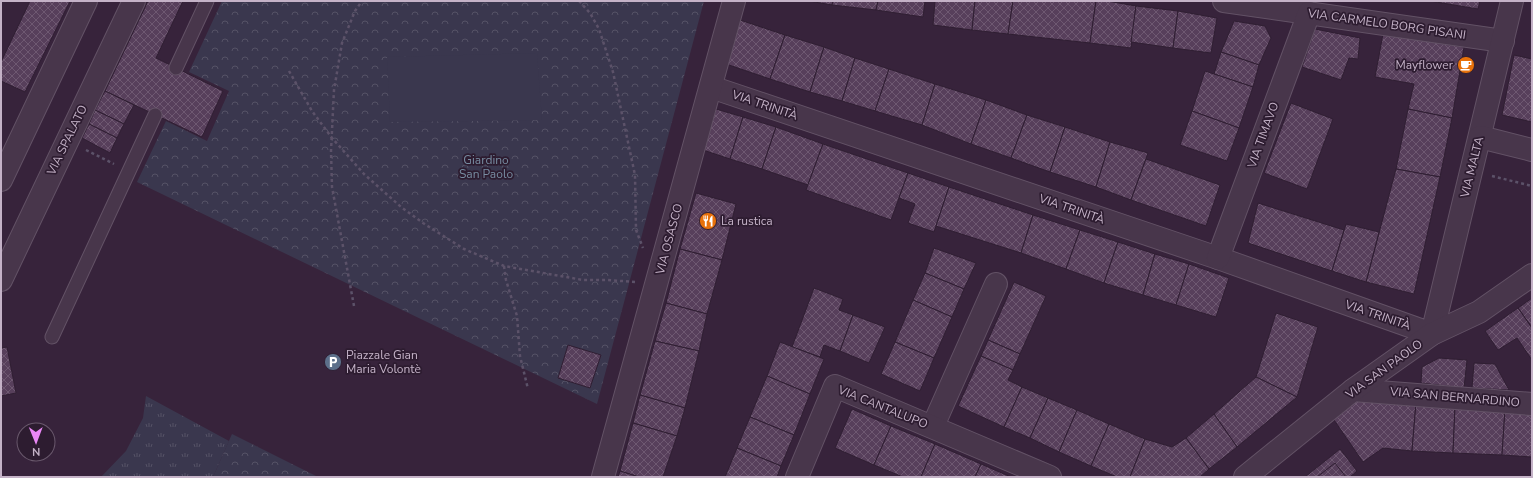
<svg xmlns="http://www.w3.org/2000/svg" width="1533" height="478" font-family="'Nunito Sans',sans-serif">
  <defs>
    <pattern id="grass-tufts" width="24" height="20" patternUnits="userSpaceOnUse"><rect width="24" height="20" fill="#3a374e"/><path d="M3 7l-1-3M5 7V3M7 7l1-3M15 17l-1-3M17 17v-4M19 17l1-3" fill="none" stroke="#555266"/></pattern>
    <pattern id="park-crowns" width="20" height="18" patternUnits="userSpaceOnUse"><rect width="20" height="18" fill="#3a374e"/><path d="M2 6a3 3 0 1 1 6 0M12 15a3 3 0 1 1 6 0" fill="none" stroke="#555266"/></pattern>
    <pattern id="building-cross-hatch" width="8" height="8" patternUnits="userSpaceOnUse"><rect width="8" height="8" fill="#573f5b"/><path d="M0 0l8 8M0 8l8-8" fill="none" stroke="#6e5871"/></pattern>
  </defs>
  <rect width="100%" height="100%" fill="#37233b"/>
  <path fill="url(#grass-tufts)" d="M146,396L229,441L213,477H101L126,451L143,418Z"/>
  <g fill="url(#park-crowns)">
    <path d="M222,1H704L597,404L137,182L166,121L207,141L229,91L189,72Z"/>
    <path d="M232,434L318,477H213Z"/>
  </g>
  <path fill="#3a374e" d="M537,53L542,120L390,122L387,57Z"/>
  <g fill="url(#building-cross-hatch)" stroke="#2f1e32">
    <path d="M30,1H70L25,92L1,81V62Z"/>
    <path d="M148,1H183L156,58L223,91L202,137L105,91Z"/>
    <path d="M809,1H833L832,5Z"/>
    <path d="M833,1H878L876,10L832,5Z"/>
    <path d="M878,1H925L923,17L876,10Z"/>
    <path d="M935,1H975L972,30L933,25Z"/>
    <path d="M975,1H1013L1008,34L972,30Z"/>
    <path d="M1013,1H1096L1090,43L1008,34Z"/>
    <path d="M1096,1H1107L1136,6L1131,48L1090,43Z"/>
    <path d="M1430,1H1480L1478,9Z"/>
    <path d="M1136,6L1178,11L1173,48L1131,42Z"/>
    <path d="M1178,11L1217,18L1211,53L1173,48Z"/>
    <path d="M740,20L785,35L770,79L726,64Z"/>
    <path d="M1234,21L1265,26L1271,38L1259,65L1221,52Z"/>
    <path d="M1315,29L1360,38L1358,59L1349,58L1341,80L1302,67Z"/>
    <path d="M1383,34L1464,47L1452,118L1408,109L1414,84L1375,77Z"/>
    <path d="M785,35L824,47L810,92L770,79Z"/>
    <path d="M824,47L855,58L842,101L810,92Z"/>
    <path d="M1221,52L1259,65L1253,87L1214,74Z"/>
    <path d="M1514,55L1532,59V122L1502,115Z"/>
    <path d="M855,58L889,69L875,111L842,101Z"/>
    <path d="M889,69L935,84L922,125L875,111Z"/>
    <path d="M1205,71L1253,87L1239,128L1192,111Z"/>
    <path d="M935,84L986,100L971,144L922,125Z"/>
    <path d="M105,91L134,105L124,124L95,110Z"/>
    <path d="M986,100L1027,115L1011,158L971,144Z"/>
    <path d="M1291,103L1333,119L1307,189L1264,173Z"/>
    <path d="M716,109L743,117L730,159L703,150Z"/>
    <path d="M1408,109L1452,118L1440,177L1396,169Z"/>
    <path d="M95,110L124,124L117,138L89,124Z"/>
    <path d="M1192,111L1239,128L1227,161L1180,145Z"/>
    <path d="M1027,115L1065,127L1050,172L1011,158Z"/>
    <path d="M743,117L776,127L762,169L730,159Z"/>
    <path d="M89,124L117,138L110,153L82,138Z"/>
    <path d="M776,127L823,144L808,185L762,169Z"/>
    <path d="M1065,127L1110,142L1096,187L1050,172Z"/>
    <path d="M1110,142L1148,153L1131,200L1096,187Z"/>
    <path d="M823,144L908,173L891,220L806,190Z"/>
    <path d="M1146,159L1220,185L1206,226L1131,200Z"/>
    <path d="M1396,169L1440,177L1414,294L1366,282Z"/>
    <path d="M908,173L949,187L934,232L908,223L915,204L899,198Z"/>
    <path d="M949,187L1033,215L1021,253L936,226Z"/>
    <path d="M696,193L736,204L722,260L680,249Z"/>
    <path d="M1258,203L1344,230L1332,271L1248,243Z"/>
    <path d="M1033,215L1080,230L1066,269L1021,253Z"/>
    <path d="M1346,224L1379,232L1366,282L1332,271Z"/>
    <path d="M1080,230L1118,242L1104,283L1066,269Z"/>
    <path d="M1118,242L1155,254L1143,295L1104,283Z"/>
    <path d="M934,248L976,263L964,289L925,273Z"/>
    <path d="M680,249L722,260L707,314L666,303Z"/>
    <path d="M1155,254L1189,264L1176,305L1143,295Z"/>
    <path d="M1189,264L1229,278L1216,317L1176,305Z"/>
    <path d="M925,273L964,289L952,317L913,300Z"/>
    <path d="M1014,282L1046,296L1020,354L988,340Z"/>
    <path d="M814,288L843,299L839,310L853,315L840,351L824,345L820,357L792,347Z"/>
    <path d="M1532,298V325L1531,326L1518,308Z"/>
    <path d="M913,300L952,317L934,358L895,342Z"/>
    <path d="M666,303L707,314L699,351L655,341Z"/>
    <path d="M1518,308L1532,328V360L1517,338L1498,350L1485,331Z"/>
    <path d="M1276,313L1318,327L1297,397L1256,377Z"/>
    <path d="M853,315L885,327L869,363L840,351Z"/>
    <path d="M988,340L1020,354L1013,370L981,356Z"/>
    <path d="M655,341L699,351L685,408L640,395Z"/>
    <path d="M780,342L824,359L810,394L767,376Z"/>
    <path d="M895,342L934,358L920,391L881,374Z"/>
    <path d="M568,345L601,355L590,388L558,378Z"/>
    <path d="M7,347L16,393L1,396V348Z"/>
    <path d="M981,356L1013,370L1008,380L1022,387L1004,427L958,406Z"/>
    <path d="M1439,358L1467,360L1464,388L1421,383L1422,367Z"/>
    <path d="M1474,363L1495,364L1509,390L1472,388Z"/>
    <path d="M767,376L810,394L794,435L750,417Z"/>
    <path d="M1256,377L1297,397L1237,447L1214,414Z"/>
    <path d="M1022,387L1048,398L1030,438L1004,427Z"/>
    <path d="M640,395L685,408L677,436L633,423Z"/>
    <path d="M1048,398L1077,410L1059,452L1030,438Z"/>
    <path d="M1359,398L1416,403L1412,451L1383,448L1363,462L1332,417Z"/>
    <path d="M1416,403L1455,407L1453,453L1412,451Z"/>
    <path d="M1455,407L1505,410L1502,455L1453,453Z"/>
    <path d="M852,409L891,426L874,465L835,448Z"/>
    <path d="M1077,410L1109,424L1091,466L1059,452Z"/>
    <path d="M1505,410L1532,412V457L1502,455Z"/>
    <path d="M1214,414L1237,447L1209,469L1186,438Z"/>
    <path d="M750,417L794,435L781,466L737,448Z"/>
    <path d="M633,423L677,436L663,477H639L620,471Z"/>
    <path d="M1109,424L1145,439L1130,477H1117L1091,466Z"/>
    <path d="M891,426L935,444L921,477H903L874,465Z"/>
    <path d="M1186,438L1209,469L1200,477H1130L1145,439L1172,447Z"/>
    <path d="M935,444L981,464L975,477H921Z"/>
    <path d="M737,448L781,466L777,477H725Z"/>
    <path d="M1340,449L1357,471L1350,477H1305Z"/>
    <path d="M1335,463L1346,477H1317Z"/>
    <path d="M981,464L1011,477H975Z"/>
    <path d="M620,471L639,477H618Z"/>
  </g>
  <g fill="none" stroke-linecap="round" stroke-linejoin="round">
    <g stroke="#635266" stroke-width="15">
      <g id="lane">
        <path d="M176,68L207,1"/>
        <path d="M52,337L155,115"/>
      </g>
    </g>
    <g stroke="#635266" stroke-width="24">
      <g id="street">
        <path d="M1224,1L1503,41"/>
        <path d="M711,87L1218,258L1432,334L1512,1"/>
        <path d="M1480,137L1532,150"/>
        <path d="M1,180L86,1"/>
        <path d="M1218,258L1309,13"/>
        <path d="M1,280L134,1"/>
        <path d="M1353,390L1532,404"/>
        <path d="M933,426L996,284"/>
        <path d="M603,477L734,1"/>
        <path d="M797,477L835,386L1050,477"/>
        <path d="M1245,477L1353,390L1432,334L1479,312L1532,275"/>
      </g>
    </g>
    <g stroke="#5c5269" stroke-width="2.5" stroke-dasharray="3 3" stroke-linecap="butt">
      <path d="M579,1L590,13L599,29L613,72L635,175L636,230L643,248"/>
      <path d="M289,71L312,111L332,138L364,174L401,207L423,223L464,249L504,266L583,280H608L635,282"/>
      <path d="M86,150L114,164"/>
      <path d="M1492,176L1532,186"/>
      <path d="M504,266L506,280L517,316L520,356L528,389"/>
      <path d="M354,306L332,187L331,151L334,90L342,43L355,11L362,1"/>
    </g>
    <use href="#lane" stroke="#48364b" stroke-width="13"/>
    <use href="#street" stroke="#48364b" stroke-width="22"/>
  </g>
  <defs>
    <g id="cafe-disc" transform="scale(0.9)"><circle r="9.5" fill="#e8710a" stroke="#2d1c30"/><path d="M-5.5-4.5H6V0H3Q3 3.5 0 3.5H-2.5Q-5.5 3.5-5.5 0ZM3-3.2v2h1.7v-2ZM-6 4.5H4V6H-6Z" fill="#fff"/></g>
    <g id="restaurant-disc" transform="scale(0.9)"><circle r="9.5" fill="#e8710a" stroke="#2d1c30"/><path d="M-5-6h1v4h1v-4h1v4h1v-4h1v5L-1.5 .5V6h-2V.5L-5-1ZM5-6V6H3V1.5H1.5Q1.5-4 5-6Z" fill="#fff"/></g>
    <g id="parking-disc" transform="scale(0.9)"><circle r="9.5" fill="#5c6f8a" stroke="#2d1c30"/><path d="M-3.5-5.5H1a3.5 3.5 0 0 1 0 7H-1V5.5H-3.5ZM-1-3.4V-.6H.8a1.4 1.4 0 0 0 0-2.8Z" fill="#fff"/></g>
  </defs>
  <g fill-rule="evenodd">
    <use href="#cafe-disc" x="1466" y="65"/>
    <use href="#restaurant-disc" x="708" y="221"/>
    <use href="#parking-disc" x="333" y="362"/>
  </g>
  <g text-anchor="middle" dominant-baseline="central" stroke-width="3.5" stroke-linejoin="round" paint-order="stroke">
    <g font-size="12" fill="#c4b2c7" stroke="#2d1c30">
      <text transform="translate(1387 24) rotate(8)">VIA CARMELO BORG PISANI</text>
      <text transform="translate(765 105) rotate(19)">VIA TRINITÀ</text>
      <text transform="translate(1263 135) rotate(-70)">VIA TIMAVO</text>
      <text transform="translate(67 140) rotate(-64)">VIA SPALATO</text>
      <text transform="translate(1472 167) rotate(-76)">VIA MALTA</text>
      <text transform="translate(1072 209) rotate(19)">VIA TRINITÀ</text>
      <text transform="translate(669 239) rotate(-75)">VIA OSASCO</text>
      <text transform="translate(1378 315) rotate(19)">VIA TRINITÀ</text>
      <text transform="translate(1384 369) rotate(-36)">VIA SAN PAOLO</text>
      <text transform="translate(1455 397) rotate(5)">VIA SAN BERNARDINO</text>
      <text transform="translate(883 407) rotate(22)">VIA CANTALUPO</text>
    </g>
    <g font-size="12" fill="#c4b2c7" stroke="#2d1c30" text-anchor="start">
      <text x="1453" y="65" text-anchor="end">Mayflower</text>
      <text x="721" y="221">La rustica</text>
      <text x="346" y="355">Piazzale Gian<tspan x="346" dy="14">Maria Volontè</tspan></text>
    </g>
    <g font-size="12" fill="#788da2" stroke="#2d1c30">
      <text x="486" y="160">Giardino<tspan x="486" dy="14">San Paolo</tspan></text>
    </g>
  </g>
  <rect width="1533" height="478" fill="none" stroke="#c4b2c7" stroke-width="4"/>
  <g transform="translate(36 442) rotate(179)"><circle r="19" fill="#2d1c30" stroke="#69586c"/>
  <path d="M0-3L7 15L0 10L-7 15Z" fill="#ea87f6"/>
  <text y="-6" font-size="11" font-weight="bold" text-anchor="middle" fill="#c4b2c7">N</text>
  </g>
</svg>
